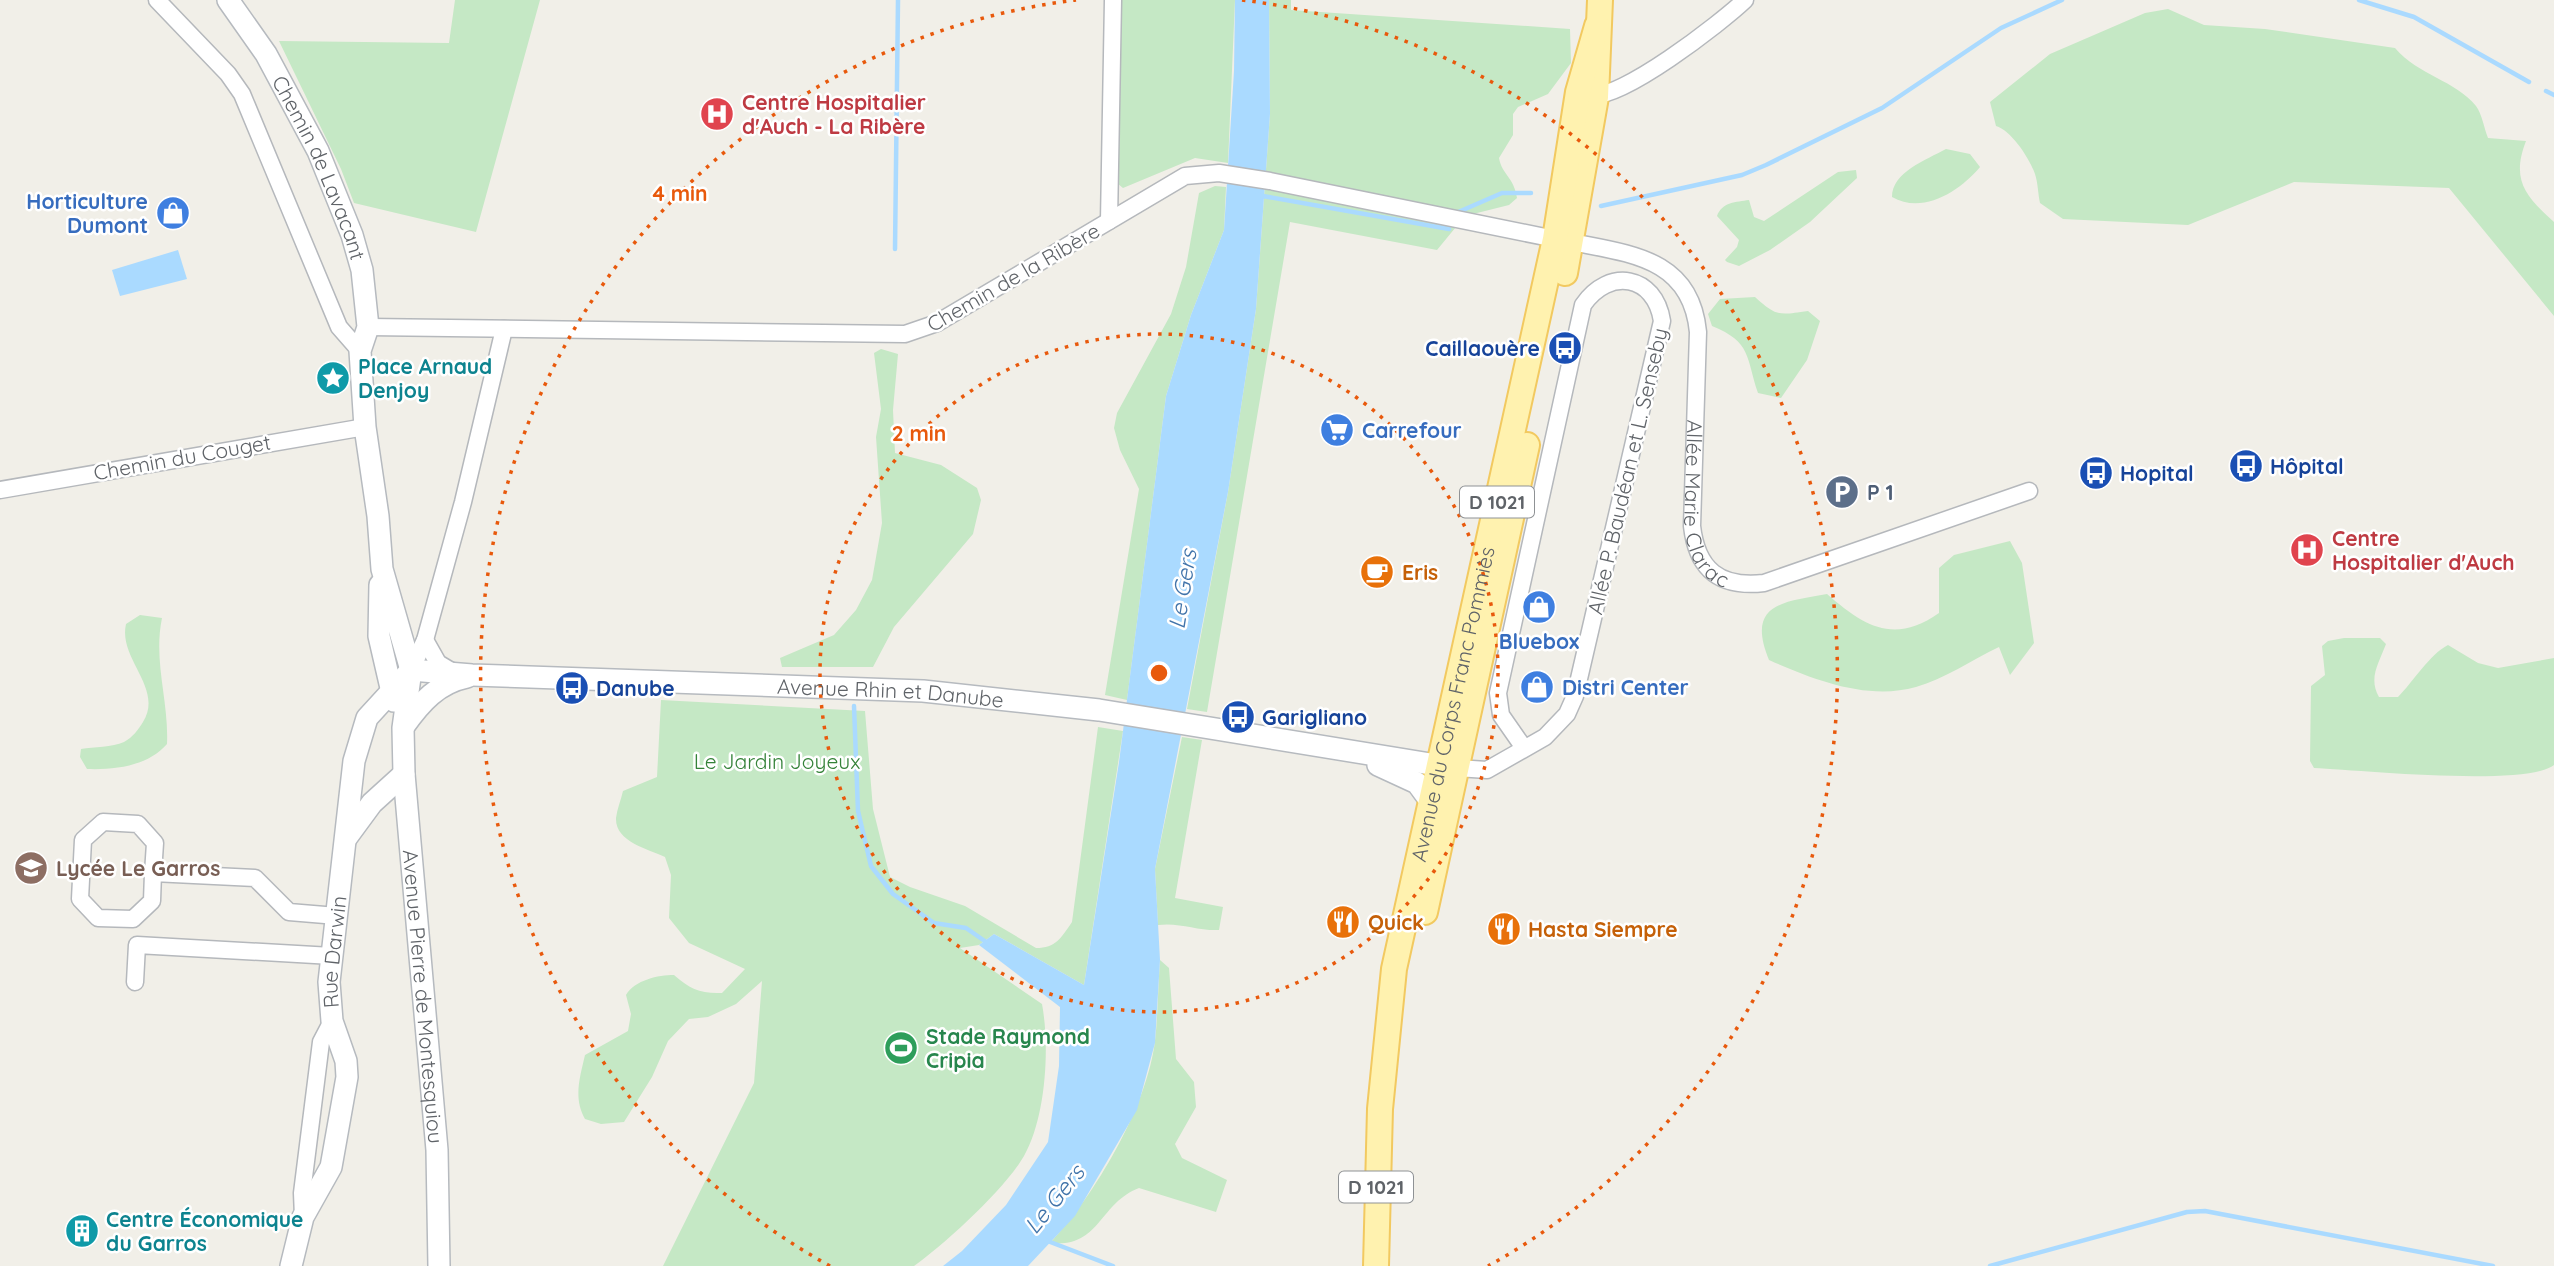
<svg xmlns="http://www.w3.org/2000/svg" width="2554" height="1266" font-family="Quicksand,sans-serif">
  <rect width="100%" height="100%" fill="#f1efe8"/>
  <g fill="#c5e8c5">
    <path d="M455,0H540L476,232L354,203L341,169L279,41L449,43Z"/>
    <path d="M1121,0H1235L1228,163L1195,158L1123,188L1117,183Z"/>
    <path d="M1269,0H1291V10L1570,29L1571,63L1548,94L1518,107L1513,114V135L1499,158C1502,175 1514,177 1517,198L1509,205L1465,216L1437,250L1290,222L1207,712L1187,709L1228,492L1256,309L1270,114Z"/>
    <path d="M2168,9L2204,25L2265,29L2395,48C2419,76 2455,80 2476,106C2482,114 2484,128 2488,138L2526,141C2511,180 2525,196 2554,222V316L2449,188L2294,182L2188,225L2063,219L2040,203C2038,194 2038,183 2035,174C2030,159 2011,130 1996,126L1990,102L2050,54L2145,13Z"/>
    <path d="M1946,149L1970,154L1980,167C1960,191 1923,215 1892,197C1892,172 1926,160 1946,149Z"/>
    <path d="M1856,170L1857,178L1810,222L1770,250L1739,266L1727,262L1725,260L1737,247L1739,240L1717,216C1722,202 1736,202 1749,200L1754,217L1764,221L1838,172Z"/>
    <path d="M1215,186L1226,187L1224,230L1191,315L1166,396L1127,700L1105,695L1139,489L1120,450L1114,428L1117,413L1171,314L1186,267L1199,193Z"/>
    <path d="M1755,297C1777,317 1779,315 1808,311L1820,321L1807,360L1781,398L1758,393C1746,358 1752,342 1712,326L1708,314L1720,299Z"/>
    <path d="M881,349L898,354L893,410L895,453L941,465L977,488L981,500L973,534L894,627L873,667H782L780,658L834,635L856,610L872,580L882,523L876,437L881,409L874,353Z"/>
    <path d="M2010,541L2022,563L2034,643L2010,675L1999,647C1972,660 1944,679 1916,687C1867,701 1812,679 1769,660C1746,604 1782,602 1827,594C1864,626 1894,645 1939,613V568L1954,555Z"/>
    <path d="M140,615L162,618C153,661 169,701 167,744C148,766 115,770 87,769L80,757L81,749C94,747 112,747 124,742C133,737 138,730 143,722C164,688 118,659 126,624Z"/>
    <path d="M2344,638H2380L2386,644C2379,663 2368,678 2379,697H2398C2413,682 2430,654 2448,645L2478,663L2498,668L2554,658V765C2526,787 2358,770 2314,768L2310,761L2311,686L2325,675L2322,646L2328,641Z"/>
    <path d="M661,700L865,711L873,809L890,877L910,887L965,906L1036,948C1056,948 1061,938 1072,922L1098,727L1123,731L1084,985L994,934L979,945L960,948L1042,1004C1050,1047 1046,1117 1024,1156C1005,1189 945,1244 914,1266H663L754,1083L762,981L736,1004L708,1017L689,1019L668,1041L652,1077L624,1122L601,1124L585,1119C573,1098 580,1077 585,1055L628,1031L631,1014L626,995C635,980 658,975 674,975C690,989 701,994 722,993L745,969L689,943L669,918L671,875L665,857C648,849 615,842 616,818C617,809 621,800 623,791L657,777Z"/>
    <path d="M1182,737L1202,740L1175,898L1223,907L1219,930C1198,931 1179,922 1158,925L1155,869Z"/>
    <path d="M1160,960L1169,968L1176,1059L1194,1082L1196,1107L1175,1144L1182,1158L1227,1180L1216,1212L1139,1188C1098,1204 1101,1248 1050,1243C1095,1195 1147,1107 1155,1041C1158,1014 1158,987 1160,960Z"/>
  </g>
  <g fill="#aadaff">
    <path d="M1235,0H1269L1270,114L1256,309L1228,492L1155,869L1160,960L1155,1043L1137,1110L1075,1216L1028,1266H943L962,1251L1006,1205L1048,1142L1059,1066L1060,1007L979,945L994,934L1084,985L1119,762L1166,396L1191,315L1224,230L1234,71Z"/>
    <path d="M178,250L187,279L120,296L112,270Z"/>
  </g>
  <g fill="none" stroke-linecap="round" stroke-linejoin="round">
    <g stroke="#aadaff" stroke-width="4.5">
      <path d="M2359,0L2414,17L2529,82"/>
      <path d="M2546,91L2554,95"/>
      <path d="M1257,195L1449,229"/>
      <path d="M1601,206L1742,175L1766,165L1882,108L2001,28L2062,0"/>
      <path d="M1456,213L1502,193H1531"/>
      <path d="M895,249L898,0"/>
      <path d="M854,706L858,811L871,866L893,894L934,923L966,928L989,944"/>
      <path d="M1045,1240L1113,1266"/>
      <path d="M1990,1266L2187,1212L2205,1211L2493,1266"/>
    </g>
    <g stroke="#b5b8bc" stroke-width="19">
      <g id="street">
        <path d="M157,0L228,74L242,94L339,327L360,351"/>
        <path d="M1590,95C1619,102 1722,22 1745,0"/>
        <path d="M1109,221L1113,0"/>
        <path id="s1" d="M1572,242C1632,254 1691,259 1698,332L1692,526C1697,570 1720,588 1764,583L2029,491"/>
        <path d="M368,327L905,334L937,323L1185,176L1219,173L1270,181L1555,239"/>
        <path d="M0,490L365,427"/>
        <path d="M425,640L438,663L453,672"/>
        <path d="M411,670L425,640L463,502L504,329"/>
        <path d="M1457,768L1487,770L1545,737L1567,714L1575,696L1662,321C1655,275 1609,267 1583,305L1498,693L1501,715L1524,748"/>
        <path d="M153,873L152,901L133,919L98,918L80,899L83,840L103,822L138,824L155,843L153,873L255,878L289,912L337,916"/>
        <path d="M135,982L137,945L332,956"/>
        <path d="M303,1217L302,1193L321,1042L332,1021"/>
      </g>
    </g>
    <g stroke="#b6babf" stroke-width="24">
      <g id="secondary">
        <path id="s2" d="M228,0L266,54L318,151L352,235L362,270L368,327L360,351L365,427L378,516L382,569L411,670L403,728L404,774L437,1150L439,1266"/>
        <path d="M380,585L379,636L394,701"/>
        <path id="s3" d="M411,670L472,675L923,691L1099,710L1455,768"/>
        <path d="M404,726C421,702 438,683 467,677"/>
        <path d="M1378,765L1417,783L1431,802"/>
        <path d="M347,837L372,803L404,774"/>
        <path id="s4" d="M291,1266L303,1217L331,1167L347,1077L346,1061L332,1021L329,982L354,761L367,718L411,670"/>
      </g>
    </g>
    <g stroke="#f2c960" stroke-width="28">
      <g id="primary">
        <path d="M1565,273L1596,97L1600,0"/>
        <path d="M1425,912L1527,445"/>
        <path id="s5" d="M1376,1266L1380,1109L1394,969L1555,239L1578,92L1597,26"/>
      </g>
    </g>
    <use href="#street" stroke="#fff" stroke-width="16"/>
    <use href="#secondary" stroke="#fff" stroke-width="21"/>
    <use href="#primary" stroke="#fff2af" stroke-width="24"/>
  </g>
  <g fill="none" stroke="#e8590c" stroke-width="3.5" stroke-dasharray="3.5 7">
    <circle cx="1159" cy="673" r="339"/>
    <path d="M830 1266A678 678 0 0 1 1076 0M1242 0A678 678 0 0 1 1488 1266"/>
  </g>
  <defs>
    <g id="hospital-disc" transform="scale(1.75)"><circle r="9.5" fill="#e0444e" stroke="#fff"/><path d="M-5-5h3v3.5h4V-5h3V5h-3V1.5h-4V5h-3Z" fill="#fff"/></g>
    <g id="shop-disc" transform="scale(1.75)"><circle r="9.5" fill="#3f7fe0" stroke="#fff"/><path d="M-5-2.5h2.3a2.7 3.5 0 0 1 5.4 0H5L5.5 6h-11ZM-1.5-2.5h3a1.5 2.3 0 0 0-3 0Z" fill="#fff"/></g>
    <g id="bus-disc" transform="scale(1.75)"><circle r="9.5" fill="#1a4fb4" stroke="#fff"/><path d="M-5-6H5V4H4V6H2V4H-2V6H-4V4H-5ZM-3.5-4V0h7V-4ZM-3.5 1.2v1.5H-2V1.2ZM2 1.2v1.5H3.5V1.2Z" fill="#fff"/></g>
    <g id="sight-disc" transform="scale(1.75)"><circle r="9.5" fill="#0f9aa8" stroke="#fff"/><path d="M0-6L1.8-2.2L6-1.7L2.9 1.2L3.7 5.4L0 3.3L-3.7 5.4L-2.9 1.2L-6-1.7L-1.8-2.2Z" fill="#fff"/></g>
    <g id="supermarket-disc" transform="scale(1.75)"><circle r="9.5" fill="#3f7fe0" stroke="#fff"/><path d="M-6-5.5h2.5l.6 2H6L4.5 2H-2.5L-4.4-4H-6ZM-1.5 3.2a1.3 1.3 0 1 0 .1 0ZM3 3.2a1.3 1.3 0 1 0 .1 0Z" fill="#fff"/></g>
    <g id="parking-disc" transform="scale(1.75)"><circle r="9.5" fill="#5c6f8a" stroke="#fff"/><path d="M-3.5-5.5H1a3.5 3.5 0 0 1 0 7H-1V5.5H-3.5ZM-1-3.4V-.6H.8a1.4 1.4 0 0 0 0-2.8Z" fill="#fff"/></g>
    <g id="cafe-disc" transform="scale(1.75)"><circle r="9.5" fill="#e8710a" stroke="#fff"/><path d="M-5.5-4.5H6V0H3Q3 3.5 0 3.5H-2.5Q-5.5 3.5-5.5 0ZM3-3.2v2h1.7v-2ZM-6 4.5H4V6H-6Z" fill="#fff"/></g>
    <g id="school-disc" transform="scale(1.75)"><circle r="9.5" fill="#8d6e63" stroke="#fff"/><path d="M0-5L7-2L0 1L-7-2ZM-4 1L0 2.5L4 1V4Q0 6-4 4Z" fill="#fff"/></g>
    <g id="restaurant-disc" transform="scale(1.75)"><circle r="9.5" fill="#e8710a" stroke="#fff"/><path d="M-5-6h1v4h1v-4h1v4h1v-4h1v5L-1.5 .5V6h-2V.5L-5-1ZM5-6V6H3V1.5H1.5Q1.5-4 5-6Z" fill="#fff"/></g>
    <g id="stadium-disc" transform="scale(1.75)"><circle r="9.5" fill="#2e9e5b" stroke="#fff"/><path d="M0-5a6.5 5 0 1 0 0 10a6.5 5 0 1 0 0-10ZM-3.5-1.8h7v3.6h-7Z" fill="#fff"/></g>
    <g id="building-disc" transform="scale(1.75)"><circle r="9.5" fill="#0f9aa8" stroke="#fff"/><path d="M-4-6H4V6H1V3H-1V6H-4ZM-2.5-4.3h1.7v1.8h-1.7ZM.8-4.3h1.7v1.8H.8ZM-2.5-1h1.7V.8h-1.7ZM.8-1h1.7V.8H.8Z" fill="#fff"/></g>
  </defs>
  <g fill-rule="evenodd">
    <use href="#hospital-disc" x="717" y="114"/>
    <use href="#shop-disc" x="173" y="213"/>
    <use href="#bus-disc" x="1565" y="348"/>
    <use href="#sight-disc" x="333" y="378"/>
    <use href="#supermarket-disc" x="1337" y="430"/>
    <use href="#bus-disc" x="2246" y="466"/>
    <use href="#bus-disc" x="2096" y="473"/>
    <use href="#parking-disc" x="1842" y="492"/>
    <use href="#hospital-disc" x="2307" y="550"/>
    <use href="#cafe-disc" x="1377" y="572"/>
    <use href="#shop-disc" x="1539" y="607"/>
    <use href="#shop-disc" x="1537" y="687"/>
    <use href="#bus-disc" x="572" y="688"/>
    <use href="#bus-disc" x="1238" y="717"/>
    <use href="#school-disc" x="31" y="868"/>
    <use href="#restaurant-disc" x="1343" y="922"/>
    <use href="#restaurant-disc" x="1504" y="929"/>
    <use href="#stadium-disc" x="901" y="1048"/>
    <use href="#building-disc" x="82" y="1231"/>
  </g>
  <g text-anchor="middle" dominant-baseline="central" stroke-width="5" stroke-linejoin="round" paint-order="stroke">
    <g fill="#fff" stroke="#8f9295" stroke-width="2">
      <rect x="1460" y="486.5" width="74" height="31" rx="5"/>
      <rect x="1339" y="1171.5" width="74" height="31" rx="5"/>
    </g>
    <g font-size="19" font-weight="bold" fill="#5f6368">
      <text x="1497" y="502">D 1021</text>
      <text x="1376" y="1187">D 1021</text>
    </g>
    <g font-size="21" font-weight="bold" fill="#be3a42" stroke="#fff" text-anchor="start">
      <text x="742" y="102">Centre Hospitalier<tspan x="742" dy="24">d'Auch - La Ribère</tspan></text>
      <text x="2332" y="538">Centre<tspan x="2332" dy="24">Hospitalier d'Auch</tspan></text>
    </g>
    <g font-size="21" fill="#5f6368" stroke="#fff">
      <text stroke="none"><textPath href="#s2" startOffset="192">Chemin de Lavacant</textPath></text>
      <text transform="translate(1013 277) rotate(-30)">Chemin de la Ribère</text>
      <text transform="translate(182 457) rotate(-10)">Chemin du Couget</text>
      <text transform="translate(1627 471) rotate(-77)">Allée P. Baudéan et L. Senseby</text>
      <text stroke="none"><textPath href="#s1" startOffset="346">Allée Marie Clarac</textPath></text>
      <text stroke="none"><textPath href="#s3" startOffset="480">Avenue Rhin et Danube</textPath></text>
      <text stroke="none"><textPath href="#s5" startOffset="569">Avenue du Corps Franc Pommiès</textPath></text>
      <text stroke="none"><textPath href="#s4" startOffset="327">Rue Darwin</textPath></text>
      <text stroke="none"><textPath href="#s2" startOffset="1038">Avenue Pierre de Montesquiou</textPath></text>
    </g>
    <g font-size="21" font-weight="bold" fill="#366cbe" stroke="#fff" text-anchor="start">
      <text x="148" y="201" text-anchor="end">Horticulture<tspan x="148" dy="24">Dumont</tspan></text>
      <text x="1362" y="430">Carrefour</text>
      <text x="1539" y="641" text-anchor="middle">Bluebox</text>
      <text x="1562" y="687">Distri Center</text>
    </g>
    <g font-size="21" font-weight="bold" fill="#164399" stroke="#fff" text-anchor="start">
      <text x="1540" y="348" text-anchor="end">Caillaouère</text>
      <text x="2270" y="466">Hôpital</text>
      <text x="2120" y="473">Hopital</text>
      <text x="596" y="688">Danube</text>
      <text x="1262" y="717">Garigliano</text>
    </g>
    <g font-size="21" font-weight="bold" fill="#0d838f" stroke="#fff" text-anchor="start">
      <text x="358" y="366">Place Arnaud<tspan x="358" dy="24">Denjoy</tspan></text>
      <text x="106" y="1219">Centre Économique<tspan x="106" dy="24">du Garros</tspan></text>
    </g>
    <g font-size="21" font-weight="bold" fill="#4e5e75" stroke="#fff" text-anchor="start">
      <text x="1867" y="492">P 1</text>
    </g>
    <g font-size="21" font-weight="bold" fill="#c56008" stroke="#fff" text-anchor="start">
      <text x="1402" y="572">Eris</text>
      <text x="1368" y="922">Quick</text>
      <text x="1528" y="929">Hasta Siempre</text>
    </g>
    <g font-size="21" fill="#348238" stroke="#fff">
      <text x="777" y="761">Le Jardin Joyeux</text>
    </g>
    <g font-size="21" font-weight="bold" fill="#785e54" stroke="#fff" text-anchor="start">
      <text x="56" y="868">Lycée Le Garros</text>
    </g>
    <g font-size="21" font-weight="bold" fill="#27864d" stroke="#fff" text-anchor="start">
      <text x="926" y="1036">Stade Raymond<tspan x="926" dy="24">Cripia</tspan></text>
    </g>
    <g font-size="23" font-style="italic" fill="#4174aa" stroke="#fff">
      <text transform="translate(1182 589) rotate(-81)">Le Gers</text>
      <text transform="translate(1054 1199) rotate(-51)">Le Gers</text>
    </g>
  </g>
  <circle cx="1159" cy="673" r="10" fill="#e8590c" stroke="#fff" stroke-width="3.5"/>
  <g font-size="21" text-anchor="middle" font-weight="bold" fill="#e8590c" stroke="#fff" stroke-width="5" stroke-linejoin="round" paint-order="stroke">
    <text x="680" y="201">4 min</text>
    <text x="919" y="441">2 min</text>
  </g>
</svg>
